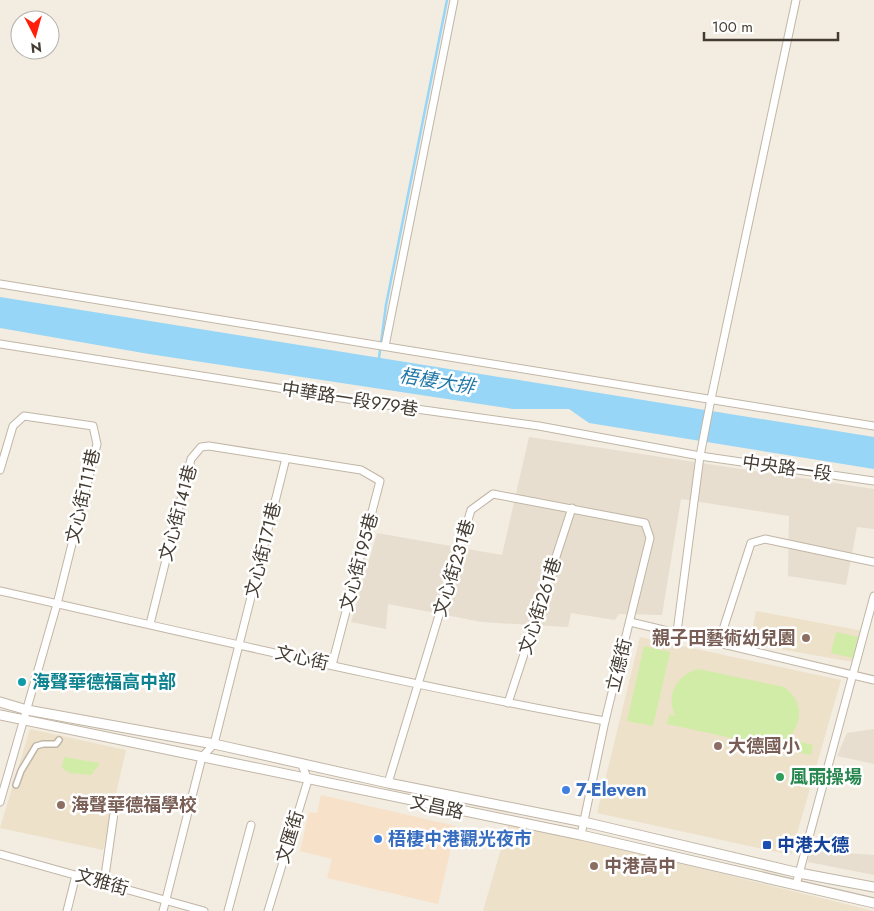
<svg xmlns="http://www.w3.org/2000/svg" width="874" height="911" font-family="Jost,'Noto Sans TC',sans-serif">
  <rect width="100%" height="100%" fill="#f3ece1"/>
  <g fill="#e7decf">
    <path d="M529,437L874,489V529L857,527L846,585L788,576L789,516L681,499L662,615L619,614L615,620L571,613L568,627L482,622L388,604L386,629L351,622L377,533L502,555Z"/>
    <path d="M874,729V764L837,756L847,733Z"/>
    <path d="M809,850L874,855V875L808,862Z"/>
  </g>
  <path fill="#f8e1c9" d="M321,795L456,826L438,904L327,878L332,859L300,851L309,812L317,813Z"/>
  <g fill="#ede1ca">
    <path d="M756,611L863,631L853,662L750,644Z"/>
    <path d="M640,637L841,680L791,855L597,813Z"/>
    <path d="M30,729L126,750L103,850L0,828Z"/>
    <path d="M509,821L874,911H483Z"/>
  </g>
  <g fill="#d1eca6">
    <path d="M836,632L858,637L853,658L831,653Z"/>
    <path d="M644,646L670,652L653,726L627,721Z"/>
    <path d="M698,669L784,687C804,701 803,722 788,739L813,745L811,755L667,724L669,715L675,716C666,694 676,676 698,669Z"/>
    <path d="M64,757L100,763L91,775L70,773L62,768Z"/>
  </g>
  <path fill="#97d6f6" d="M0,297L874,437V469L589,423L569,409H513L149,354L0,328Z"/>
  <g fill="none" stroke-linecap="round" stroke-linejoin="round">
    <path stroke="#97d6f6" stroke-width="2.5" d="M379,358L386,305L447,0"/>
    <g stroke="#c1b6a6" stroke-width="8">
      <path id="pedestrian" d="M16,785L21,771L36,746L43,744H56L59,740"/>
    </g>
    <g stroke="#c1b6a6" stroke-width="9">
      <g id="minor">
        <path d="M0,284L874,426"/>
        <path d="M0,344L373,403L539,426L700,456L874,481"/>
        <path d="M385,346L454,0"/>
        <path d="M0,470L13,426L24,416L93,426L97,444L57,604L0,802"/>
        <path d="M0,591C201,636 402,684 605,721"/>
        <path d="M630,622L874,680"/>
        <path d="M150,624L191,459L201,447L209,446L361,470L380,481L332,665"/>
        <path d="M677,632L700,456L711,399L796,0"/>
        <path d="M719,642L751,543L765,539L874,562"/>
        <path d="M508,703L572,508"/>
        <path d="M388,783L471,510L493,494L645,523L650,538L605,721L581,835"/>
        <path d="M0,854L204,911"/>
        <path d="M104,883L115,806"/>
        <path d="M796,885L874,596"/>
        <path d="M67,911L76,875"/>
        <path d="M163,911L202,757L214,744L286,458"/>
        <path d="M228,911L251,825"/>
        <path d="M268,911L308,780L301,763"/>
      </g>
    </g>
    <g stroke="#c1b6a6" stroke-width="11">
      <g id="tertiary">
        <path d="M0,702L27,710L214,744L388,783L584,822L799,873L874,887"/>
        <path d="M0,715L581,835L874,903"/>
      </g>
    </g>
    <use href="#pedestrian" stroke="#fff" stroke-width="5"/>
    <use href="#minor" stroke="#fff" stroke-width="7"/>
    <use href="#tertiary" stroke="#fff" stroke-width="9"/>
  </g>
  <g fill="#8d6e63" stroke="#fff" stroke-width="2">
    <circle cx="806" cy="638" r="5"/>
    <circle cx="718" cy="746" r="5"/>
    <circle cx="61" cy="805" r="5"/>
    <circle cx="594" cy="866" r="5"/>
  </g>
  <circle fill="#0f9aa8" stroke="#fff" stroke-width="2" cx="22" cy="682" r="5"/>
  <circle fill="#2e9e5b" stroke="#fff" stroke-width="2" cx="780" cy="777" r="5"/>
  <g fill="#3f7fe0" stroke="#fff" stroke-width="2">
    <circle cx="566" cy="790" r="5"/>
    <circle cx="378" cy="839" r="5"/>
  </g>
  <rect fill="#1a4fb4" stroke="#fff" stroke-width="2" x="762" y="840" width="10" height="10" rx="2.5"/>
  <g text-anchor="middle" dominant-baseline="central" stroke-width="5" stroke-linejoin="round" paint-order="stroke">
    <g font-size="18" fill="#443c32" stroke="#fff">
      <text transform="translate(350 399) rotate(9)">中華路一段979巷</text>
      <text transform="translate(787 468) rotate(8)">中央路一段</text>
      <text transform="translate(83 496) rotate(-77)">文心街111巷</text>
      <text transform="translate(178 513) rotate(-75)">文心街141巷</text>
      <text transform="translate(263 550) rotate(-76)">文心街171巷</text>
      <text transform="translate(359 562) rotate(-75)">文心街195巷</text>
      <text transform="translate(454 568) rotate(-73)">文心街231巷</text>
      <text transform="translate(540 606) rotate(-72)">文心街261巷</text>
      <text transform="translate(302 658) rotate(13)">文心街</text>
      <text transform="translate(619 665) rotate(-76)">立德街</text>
      <text transform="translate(437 807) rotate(12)">文昌路</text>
      <text transform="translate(290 837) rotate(-73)">文匯街</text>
      <text transform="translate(102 882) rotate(16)">文雅街</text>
    </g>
    <g font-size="18" font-weight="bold" fill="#785e54" stroke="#fff" text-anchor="start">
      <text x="796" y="638" text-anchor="end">親子田藝術幼兒園</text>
      <text x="728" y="746">大德國小</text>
      <text x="71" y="805">海聲華德福學校</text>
      <text x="604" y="866">中港高中</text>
    </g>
    <g font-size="18" font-weight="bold" fill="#0d838f" stroke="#fff" text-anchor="start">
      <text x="32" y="682">海聲華德福高中部</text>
    </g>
    <g font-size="18" font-weight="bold" fill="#27864d" stroke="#fff" text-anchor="start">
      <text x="790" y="777">風雨操場</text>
    </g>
    <g font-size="18" font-weight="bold" fill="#366cbe" stroke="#fff" text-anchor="start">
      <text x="576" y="790">7-Eleven</text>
      <text x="388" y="839">梧棲中港觀光夜市</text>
    </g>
    <g font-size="18" font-weight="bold" fill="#164399" stroke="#fff" text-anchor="start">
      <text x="777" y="845">中港大德</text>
    </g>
    <g font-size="19" font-style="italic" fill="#2078a8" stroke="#fff">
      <text transform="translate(437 381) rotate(9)">梧棲大排</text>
    </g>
  </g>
  <g transform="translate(35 35) rotate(174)"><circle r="24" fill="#ffffff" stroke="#b4b1ad"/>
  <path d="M0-4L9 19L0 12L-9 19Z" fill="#ff1f0c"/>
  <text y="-8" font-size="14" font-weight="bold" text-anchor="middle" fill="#443c32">N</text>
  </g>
  <path d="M704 32v8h134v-8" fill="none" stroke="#443c32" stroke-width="2.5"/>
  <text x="712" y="32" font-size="15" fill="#443c32" stroke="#ffffff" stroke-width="4" paint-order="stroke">100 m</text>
</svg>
